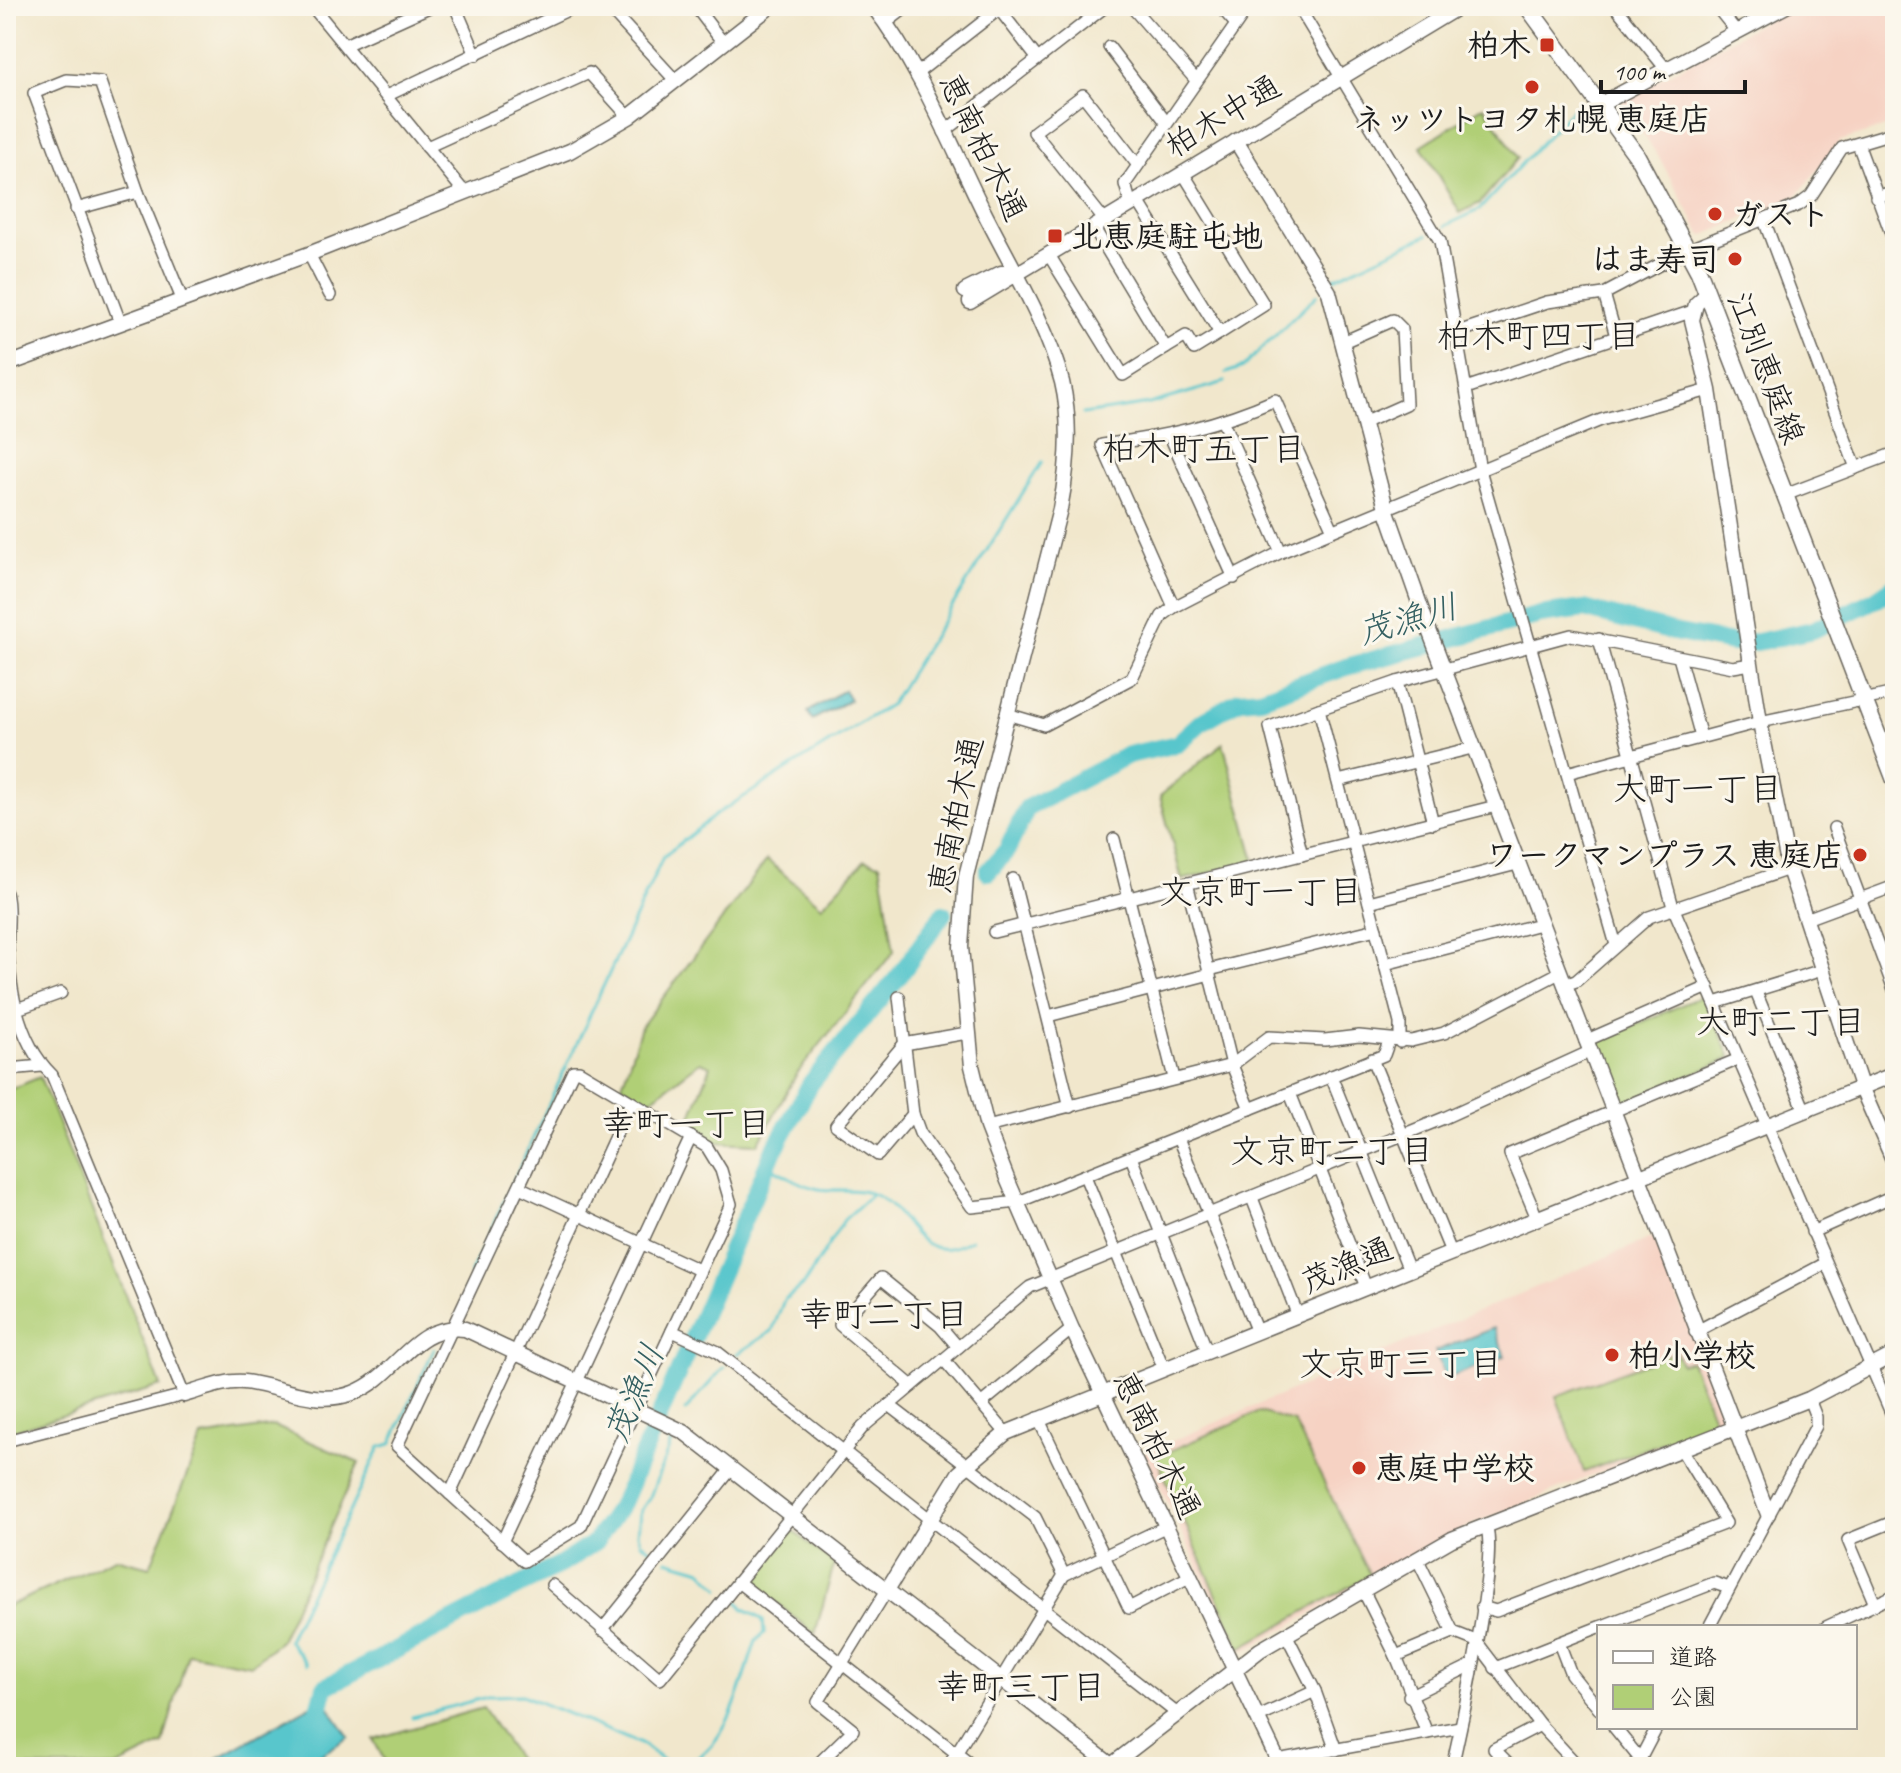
<svg xmlns="http://www.w3.org/2000/svg" width="1901" height="1773" font-family="Caveat,'Klee One',sans-serif">
  <rect width="100%" height="100%" fill="#fbf7ec"/>
  <filter id="ink" filterUnits="userSpaceOnUse"><feTurbulence type="fractalNoise" baseFrequency=".0125" numOctaves="2"/><feDisplacementMap in="SourceGraphic" scale="16" xChannelSelector="R" yChannelSelector="G"/><feConvolveMatrix kernelMatrix="1 2 1 2 8 2 1 2 1" color-interpolation-filters="sRGB"/></filter>
  <filter id="wash" filterUnits="userSpaceOnUse"><feTurbulence type="fractalNoise" baseFrequency=".006" numOctaves="4" result="noise"/><feDisplacementMap in="SourceGraphic" scale="32" xChannelSelector="R" yChannelSelector="G"/><feGaussianBlur stdDeviation="1.8" result="paint"/><feColorMatrix in="noise" values="0 0 0 0 0 0 0 0 0 0 0 0 0 0 0 0 0 1.4 0 .05"/><feComposite in="paint" operator="in"/></filter>
  <g filter="url(#wash)">
    <rect width="100%" height="100%" fill="#f1e7cc"/>
    <g fill="#f6d2c3">
      <path d="M1791,6H1895V124L1840,141L1797,196L1702,236L1660,159L1622,103L1624,99Z"/>
      <path d="M1654,1237L1721,1412V1423L1473,1524L1246,1650H1238L1144,1453Z"/>
    </g>
    <g fill="#b0cf76" stroke="#667649" stroke-width="2">
      <path d="M1484,106L1518,158L1480,203L1460,213L1421,146Z"/>
      <path d="M1223,743L1255,861L1182,880L1160,796Z"/>
      <path d="M767,860L822,906L865,860L880,864L894,951L796,1075L758,1144L713,1142L690,1119L711,1066L700,1062L648,1102L622,1085L641,1027Z"/>
      <path d="M1704,995L1731,1058L1617,1107L1592,1044Z"/>
      <path d="M40,1077L161,1386L8,1432L6,1091Z"/>
      <path d="M1676,1352L1681,1364L1691,1361L1715,1423L1584,1472L1556,1396Z"/>
      <path d="M1259,1412L1294,1422L1370,1575L1240,1648L1156,1457Z"/>
      <path d="M274,1426L359,1463L280,1641L250,1665L188,1653L163,1744L116,1767H6V1607L115,1558L150,1567L202,1437Z"/>
      <path d="M791,1529L834,1564L815,1634L749,1581Z"/>
      <path d="M483,1708L523,1767H388L373,1739Z"/>
    </g>
    <g fill="#58c6cc" stroke="#3a7174" stroke-width="2">
      <path d="M844,690L850,700L812,720L808,712Z"/>
      <path d="M1494,1328L1505,1356L1446,1379L1435,1351Z"/>
      <path d="M323,1699L349,1737L302,1767H202Z"/>
    </g>
    <g fill="none" stroke-linecap="round" stroke-linejoin="round">
      <g stroke="#58c6cc" stroke-width="3">
        <path d="M1445,226L1479,210L1576,105"/>
        <path d="M1332,279L1427,235"/>
        <path d="M1226,373L1243,367L1317,295"/>
        <path d="M1083,414L1149,404L1225,382"/>
        <path d="M767,1166C784,1173 801,1186 819,1189C837,1192 858,1187 875,1195C912,1213 917,1270 971,1240"/>
        <path d="M470,1275L663,857L718,813L891,704L1042,462"/>
        <path d="M737,1354L772,1331L784,1300L804,1284L844,1220L872,1194"/>
        <path d="M685,1411L724,1367"/>
        <path d="M656,1552L641,1543L638,1534L640,1512L650,1497L671,1442"/>
        <path d="M667,1560L702,1570L720,1589"/>
        <path d="M307,1664L288,1640L380,1447L391,1444L434,1349"/>
        <path d="M412,1717L491,1696L522,1695L643,1745L671,1767"/>
        <path d="M675,1767C727,1758 741,1684 756,1641L764,1633L763,1620L743,1608L735,1597"/>
      </g>
      <g stroke="#58c6cc" stroke-width="18">
        <path d="M988,872L1007,850L1027,808L1128,755L1177,744L1200,723L1239,700L1261,698L1346,667L1540,615L1584,609L1673,632L1732,643L1757,642L1813,630L1876,599L1895,586"/>
        <path d="M316,1721L325,1687L565,1562L595,1542L621,1505L772,1154L811,1083L899,976L943,914"/>
      </g>
    </g>
  </g>
  <g filter="url(#ink)">
    <g fill="none" stroke-linecap="round" stroke-linejoin="round">
      <g stroke="#67635a" stroke-width="14">
        <g id="minor">
          <path d="M312,6L465,193"/>
          <path d="M455,6L476,55"/>
          <path d="M607,6L675,80"/>
          <path d="M695,6L724,44"/>
          <path d="M1131,6L1195,79"/>
          <path d="M1220,6L1235,23"/>
          <path d="M1298,6L1440,241L1480,470L1616,945"/>
          <path d="M1615,6L1666,69"/>
          <path d="M1716,6L1736,31"/>
          <path d="M999,9L1037,58"/>
          <path d="M886,23L908,6"/>
          <path d="M345,45L431,6"/>
          <path d="M1109,47L1166,122"/>
          <path d="M916,74L1003,6"/>
          <path d="M386,96L576,6"/>
          <path d="M944,132L1106,6"/>
          <path d="M1858,144L1895,244"/>
          <path d="M427,147L589,73L629,117"/>
          <path d="M1876,197L1895,191"/>
          <path d="M1138,201L1220,333L1264,305L1183,173"/>
          <path d="M1131,205L1125,184L1249,6"/>
          <path d="M76,209L138,192"/>
          <path d="M1764,220L1856,468"/>
          <path d="M1105,221L1034,132L1083,95L1137,164"/>
          <path d="M309,254L330,295"/>
          <path d="M1049,255L1123,375L1166,348L1094,228"/>
          <path d="M1604,294L1687,250L1799,205L1811,196L1842,148L1895,132"/>
          <path d="M120,322L34,93L66,80L100,82L138,192L182,299"/>
          <path d="M1458,332L1547,302L1604,294L1616,336"/>
          <path d="M1343,342L1393,320L1402,329L1406,404L1363,423"/>
          <path d="M1166,348L1186,336L1194,349L1220,333"/>
          <path d="M1466,388L1693,311"/>
          <path d="M1222,420L1281,552"/>
          <path d="M1170,436L1234,578"/>
          <path d="M1785,495L1895,453"/>
          <path d="M1174,607L1102,445C1163,437 1219,425 1275,400L1333,530"/>
          <path d="M1599,639L1673,907L1895,1422"/>
          <path d="M1679,657L1701,737"/>
          <path d="M1397,682L1319,709L1400,1023V1042"/>
          <path d="M1007,714L1044,725L1132,678L1162,616L1174,607L1281,552L1601,420L1709,390"/>
          <path d="M1567,773L1760,722L1895,693"/>
          <path d="M1338,781L1472,748"/>
          <path d="M1433,823L1397,682L1571,635L1733,667L1751,664"/>
          <path d="M1834,828L1895,992"/>
          <path d="M1114,839L1174,1078"/>
          <path d="M1302,855L1270,727L1319,709"/>
          <path d="M1013,879L1070,1107"/>
          <path d="M1187,883L1232,1065L1250,1109"/>
          <path d="M6,893C11,911 6,931 8,949C10,994 19,1043 52,1075L184,1395L6,1441"/>
          <path d="M1369,902L1517,864"/>
          <path d="M1806,919L1895,886"/>
          <path d="M994,932L1496,806"/>
          <path d="M1385,964L1540,924"/>
          <path d="M1209,970L1376,929"/>
          <path d="M1564,985L1576,981L1649,917L1789,869"/>
          <path d="M1756,992L1805,1111"/>
          <path d="M899,997L913,1114"/>
          <path d="M1715,1003L1822,970"/>
          <path d="M6,1013L61,993"/>
          <path d="M1048,1016L1210,974"/>
          <path d="M967,1033L904,1044L836,1125L878,1155L913,1114L920,1133L972,1207L1018,1202L1384,1055L1389,1041"/>
          <path d="M1585,1041L1708,987"/>
          <path d="M1372,1059L1451,1252"/>
          <path d="M573,1071H579L707,1147L721,1170L731,1204L581,1526L524,1561L397,1446Z"/>
          <path d="M6,1074L20,1068L42,1066"/>
          <path d="M1331,1076L1409,1270"/>
          <path d="M1290,1093L1366,1287"/>
          <path d="M987,1127L1232,1065L1269,1037L1325,1040L1359,1036L1411,1041L1444,1033L1559,973"/>
          <path d="M1178,1138L1257,1332"/>
          <path d="M1131,1157L1207,1351"/>
          <path d="M1085,1176L1164,1369"/>
          <path d="M519,1187L699,1270"/>
          <path d="M1252,1198L1298,1316"/>
          <path d="M1537,1218L1510,1154L1739,1059"/>
          <path d="M1812,1232L1895,1195"/>
          <path d="M672,1331L716,1351L1175,1712"/>
          <path d="M1695,1332L1826,1263"/>
          <path d="M944,1360L1006,1433"/>
          <path d="M912,1386L840,1325L881,1278L940,1326L958,1347"/>
          <path d="M982,1403L1072,1329"/>
          <path d="M889,1405L1035,1517L1064,1575"/>
          <path d="M1038,1418L1129,1608L1189,1577"/>
          <path d="M450,1494L631,1102"/>
          <path d="M502,1542L691,1137"/>
          <path d="M1417,1558L1453,1632L1476,1641L1540,1725L1579,1767"/>
          <path d="M738,1582L974,1767"/>
          <path d="M552,1585L660,1679L863,1427L1030,1287L1444,1118L1589,1052"/>
          <path d="M1363,1590L1396,1656L1427,1733"/>
          <path d="M1875,1604L1848,1540L1895,1521"/>
          <path d="M1482,1607L1496,1611L1726,1523L1681,1449"/>
          <path d="M1600,1627L1714,1583L1729,1588"/>
          <path d="M1709,1627L1816,1426V1417L1809,1399"/>
          <path d="M1826,1627L1895,1595"/>
          <path d="M602,1630L732,1468"/>
          <path d="M1286,1634L1315,1691L1336,1750"/>
          <path d="M1559,1643L1571,1674L1599,1709"/>
          <path d="M1396,1656L1453,1632"/>
          <path d="M1495,1668L1599,1627"/>
          <path d="M1409,1696L1472,1665"/>
          <path d="M1259,1717L1315,1691"/>
          <path d="M1614,1727L1640,1759"/>
          <path d="M1277,1760L1460,1727"/>
          <path d="M815,1767L853,1730L818,1702L887,1590"/>
          <path d="M948,1767L1064,1575L1165,1527"/>
          <path d="M1452,1767C1462,1722 1499,1559 1486,1524"/>
          <path d="M1512,1767L1494,1749L1540,1725"/>
          <path d="M1636,1767L1657,1727"/>
        </g>
      </g>
      <g stroke="#67635a" stroke-width="17">
        <g id="tertiary">
          <path d="M873,6C920,67 949,141 983,210C1011,266 1046,321 1062,382C1072,424 1068,468 1060,509L966,876L961,947L972,1066L987,1127L1008,1181L1072,1329L1281,1767"/>
          <path d="M1601,104L1786,6"/>
          <path d="M1236,141L1329,292L1386,508L1427,625L1768,1514"/>
          <path d="M965,291L1001,273H1014"/>
          <path d="M1707,294L1696,304L1692,320L1709,390L1760,722L1789,869L1862,1089L1895,1164"/>
          <path d="M970,302L1460,6"/>
          <path d="M6,365L309,254L570,151L629,117L771,6"/>
          <path d="M184,1395C202,1390 225,1380 244,1382C281,1386 315,1407 353,1393C397,1377 413,1322 465,1329L684,1432L1111,1765"/>
          <path d="M887,1590L959,1473L1006,1433L1895,1074"/>
          <path d="M1109,1767L1260,1650L1452,1539L1809,1399L1895,1354"/>
        </g>
      </g>
      <g stroke="#67635a" stroke-width="19">
        <path id="primary" d="M1527,6L1637,156L1699,272L1895,780"/>
      </g>
      <use href="#minor" stroke="#fff" stroke-width="11"/>
      <use href="#tertiary" stroke="#fff" stroke-width="14"/>
      <use href="#primary" stroke="#fff" stroke-width="16"/>
    </g>
  </g>
  <g fill="#c8321e" stroke="#fbf7ec" stroke-width="3">
    <rect x="1539" y="37" width="16" height="16" rx="4"/>
    <circle cx="1532" cy="87" r="8"/>
    <circle cx="1715" cy="214" r="8"/>
    <rect x="1047" y="228" width="16" height="16" rx="4"/>
    <circle cx="1735" cy="259" r="8"/>
    <circle cx="1860" cy="855" r="8"/>
    <circle cx="1612" cy="1355" r="8"/>
    <circle cx="1359" cy="1468" r="8"/>
  </g>
  <g text-anchor="middle" dominant-baseline="central" stroke-width="6" stroke-linejoin="round" paint-order="stroke">
    <g font-size="32" font-weight="bold" fill="#1c1c1c" stroke="#fbf7ec" text-anchor="start">
      <text x="1531" y="45" text-anchor="end">柏木</text>
      <text x="1532" y="119" text-anchor="middle">ネッツトヨタ札幌 恵庭店</text>
      <text x="1731" y="214">ガスト</text>
      <text x="1071" y="236">北恵庭駐屯地</text>
      <text x="1719" y="259" text-anchor="end">はま寿司</text>
      <text x="1844" y="855" text-anchor="end">ワークマンプラス 恵庭店</text>
      <text x="1628" y="1355">柏小学校</text>
      <text x="1375" y="1468">恵庭中学校</text>
    </g>
    <g font-size="32" fill="#1c1c1c" stroke="#fbf7ec">
      <text transform="translate(1223 116) rotate(-31)">柏木中通</text>
      <text transform="translate(983 147) rotate(64)">恵南柏木通</text>
      <text transform="translate(1766 368) rotate(69)">江別恵庭線</text>
      <text transform="translate(956 815) rotate(-78)">恵南柏木通</text>
      <text transform="translate(1347 1265) rotate(-23)">茂漁通</text>
      <text transform="translate(1157 1445) rotate(64)">恵南柏木通</text>
    </g>
    <g font-size="34" fill="#1c1c1c" stroke="#fbf7ec">
      <text x="1539" y="335">柏木町四丁目</text>
      <text x="1204" y="448">柏木町五丁目</text>
      <text x="1698" y="788">大町一丁目</text>
      <text x="1261" y="891">文京町一丁目</text>
      <text x="1781" y="1021">大町二丁目</text>
      <text x="686" y="1123">幸町一丁目</text>
      <text x="1332" y="1150">文京町二丁目</text>
      <text x="884" y="1314">幸町二丁目</text>
      <text x="1401" y="1363">文京町三丁目</text>
      <text x="1021" y="1686">幸町三丁目</text>
    </g>
    <g font-size="34" font-style="italic" fill="#346062" stroke="#fbf7ec">
      <text transform="translate(1408 619) rotate(-16)">茂漁川</text>
      <text transform="translate(634 1393) rotate(-67)">茂漁川</text>
    </g>
  </g>
  <rect width="1901" height="1773" fill="none" stroke="#fbf7ec" stroke-width="32"/>
  <rect x="1597" y="1625" width="260" height="104" fill="#fbf7ec" stroke="#a29f99" stroke-width="2"/>
  <rect x="1613" y="1651" width="40" height="12" fill="#ffffff" stroke="#a29f99" stroke-width="2"/>
  <text x="1669" y="1665" font-size="24" fill="#1c1c1c">道路</text>
  <rect x="1613" y="1685" width="40" height="24" fill="#b0cf76" stroke="#a29f99" stroke-width="2"/>
  <text x="1669" y="1705" font-size="24" fill="#1c1c1c">公園</text>
  <path d="M1601 80v12h144v-12" fill="none" stroke="#1c1c1c" stroke-width="4"/>
  <text x="1613" y="80" font-size="24" fill="#1c1c1c" stroke="#fbf7ec" stroke-width="6" paint-order="stroke">100 m</text>
</svg>
